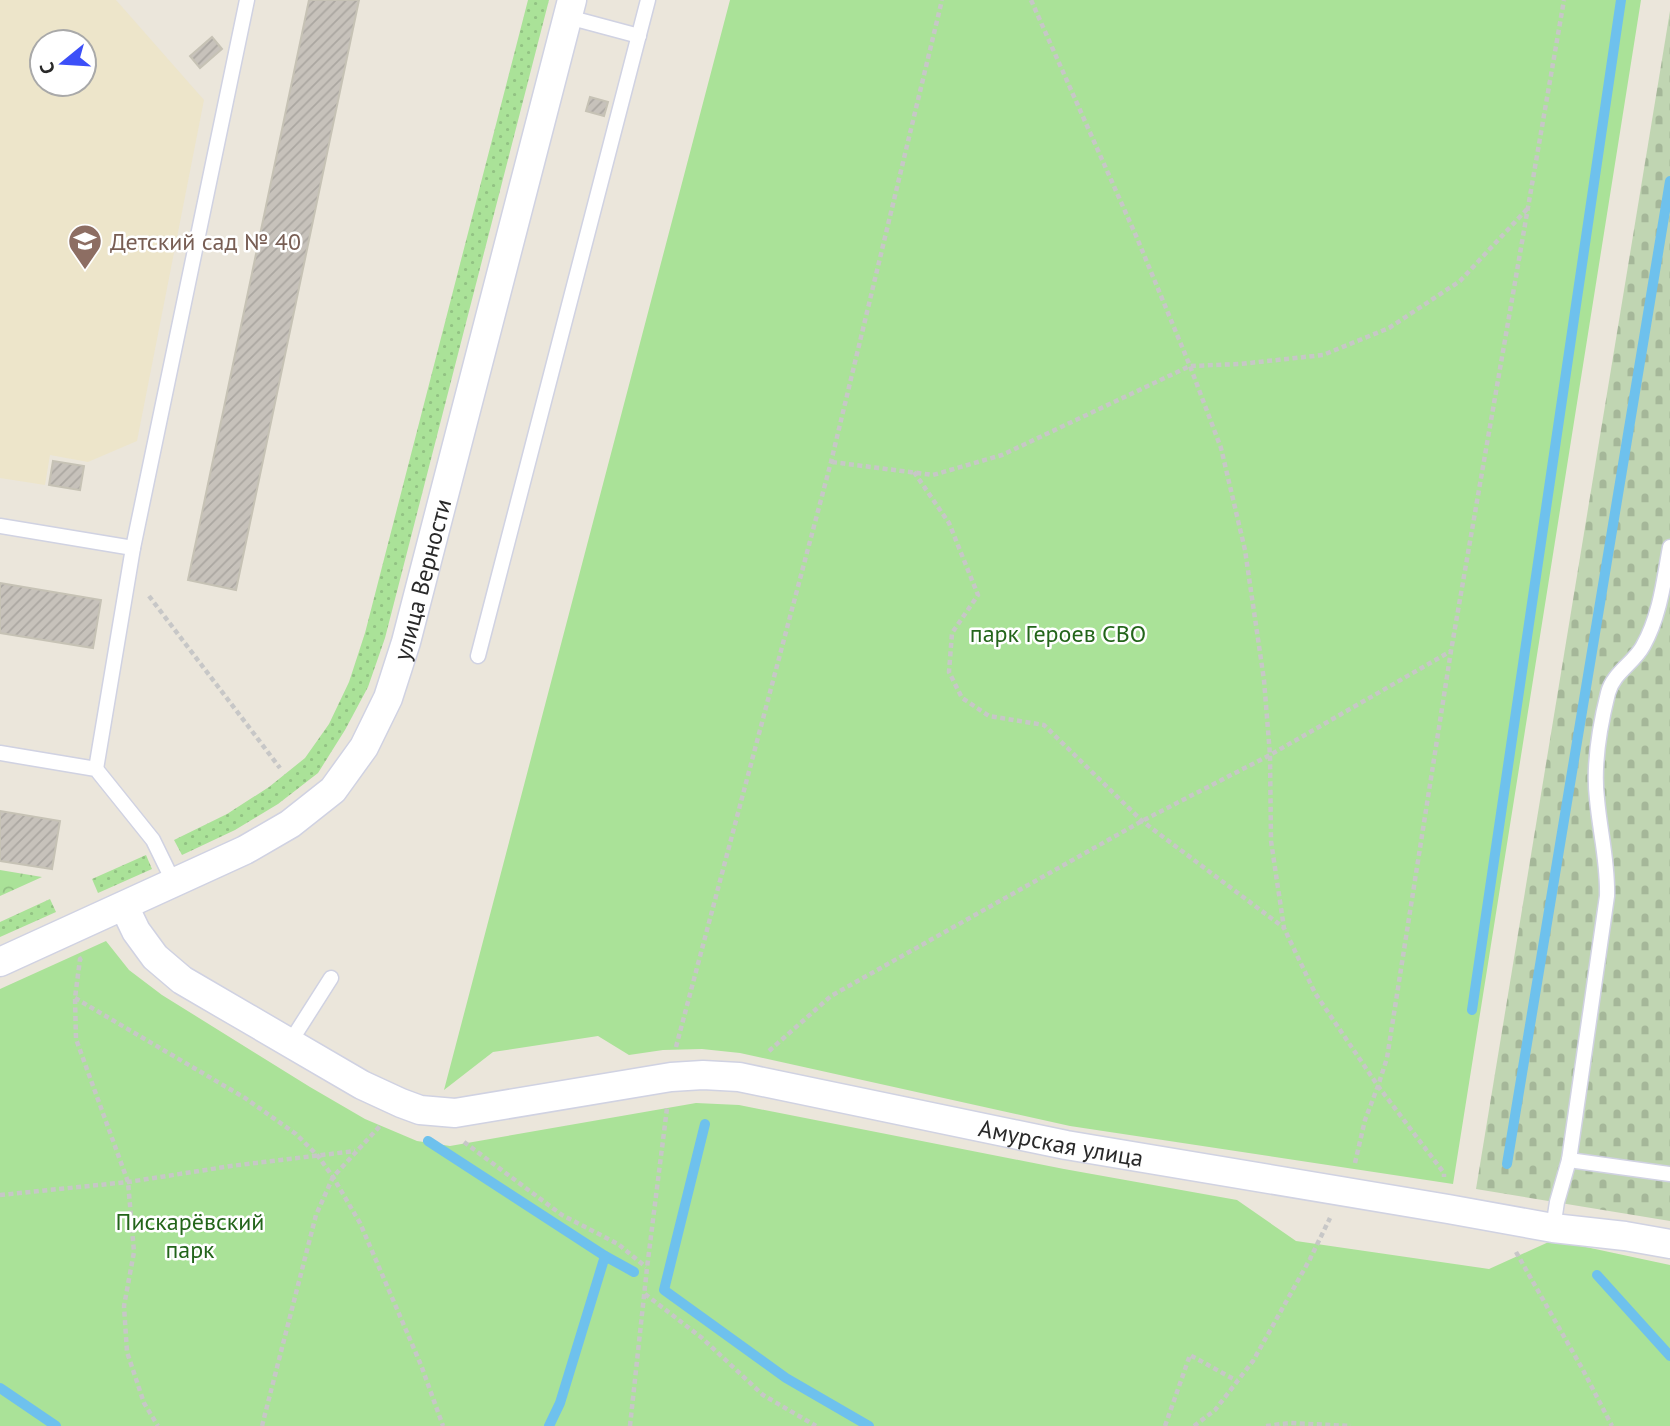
<svg xmlns="http://www.w3.org/2000/svg" width="1670" height="1426" font-family="'PT Sans',sans-serif">
  <defs>
    <pattern id="grass-dots" width="8" height="8" patternUnits="userSpaceOnUse" patternTransform="scale(1.75)"><rect width="8" height="8" fill="#aae298"/><path d="M2 2h.1M6 6h.1" fill="none" stroke="#92c283" stroke-width="1.8" stroke-linecap="round"/></pattern>
    <pattern id="forest-crowns" width="20" height="18" patternUnits="userSpaceOnUse" patternTransform="scale(1.75)"><rect width="20" height="18" fill="#aae298"/><path d="M2 6a3 3 0 1 1 6 0M12 15a3 3 0 1 1 6 0" fill="none" stroke="#92c283"/></pattern>
    <pattern id="cemetery-stones" width="16" height="16" patternUnits="userSpaceOnUse" patternTransform="scale(1.75)"><rect width="16" height="16" fill="#c0d5b2"/><path d="M2 7V4a2 2 0 0 1 4 0v3zM10 15v-3a2 2 0 0 1 4 0v3z" fill="#a5b799"/></pattern>
    <pattern id="building-hatch" width="6" height="6" patternUnits="userSpaceOnUse" patternTransform="scale(1.75)"><rect width="6" height="6" fill="#c7c2bb"/><path d="M-1 1l2-2M0 6l6-6M5 7l2-2" fill="none" stroke="#aba7a1"/></pattern>
  </defs>
  <rect width="100%" height="100%" fill="#ebe6db"/>
  <path fill="#ede5ca" fill-rule="evenodd" d="M0,0H116L204,100L137,441L88,462L50,455L45,485L0,478ZM42,42H84V84H42Z"/>
  <g fill="url(#grass-dots)">
    <path d="M528,0H549L385,638L368,687L345,730L318,773L278,804L235,830L182,855L174,840L227,814L269,787L305,758L329,724L349,682L365,633Z"/>
    <path d="M146,855L152,869L98,893L92,879Z"/>
    <path d="M50,899L56,912L0,937V922Z"/>
  </g>
  <path fill="url(#forest-crowns)" d="M0,870L42,877L0,896Z"/>
  <path fill="url(#cemetery-stones)" d="M1670,11V1221L1476,1189Z"/>
  <g fill="#aae298">
    <path d="M730,0H1641L1453,1184L1070,1126L740,1053L702,1049L663,1050L629,1055L598,1036L493,1052L444,1090Z"/>
    <path d="M106,941L129,970L162,995L310,1087L365,1119L417,1141L450,1146L696,1103L739,1105L1064,1169L1237,1200L1296,1241L1489,1269L1553,1240L1670,1265V1426H0V989Z"/>
  </g>
  <g fill="none" stroke-linecap="round" stroke-linejoin="round">
    <g stroke="#6ec1ed" stroke-width="10">
      <path d="M1472,1010L1621,0"/>
      <path d="M705,1124L664,1290L786,1378L869,1426"/>
      <path d="M428,1141L605,1256L634,1272"/>
      <path d="M1507,1164L1670,181"/>
      <path d="M1597,1275L1670,1356"/>
      <path d="M0,1388L56,1426"/>
      <path d="M549,1426L560,1403L605,1256"/>
    </g>
  </g>
  <g fill="url(#building-hatch)" stroke="#c6c2b5" stroke-width="2">
    <path d="M309,0H359L236,590L188,580Z"/>
    <path d="M212,37L222,49L200,68L190,56Z"/>
    <path d="M590,97L608,102L604,116L586,111Z"/>
    <path d="M53,461L84,466L80,490L49,485Z"/>
    <path d="M0,583L101,600L93,648L0,633Z"/>
    <path d="M0,811L60,821L52,869L0,861Z"/>
  </g>
  <g fill="none" stroke-linecap="round" stroke-linejoin="round">
    <g stroke="#d0d2e2" stroke-width="17">
      <g id="lane">
        <path d="M568,17L639,36"/>
        <path d="M0,526L133,548"/>
        <path d="M478,656L648,0"/>
        <path d="M0,753L96,769L153,840L174,883"/>
        <path d="M96,769L133,548L247,0"/>
        <path d="M289,1044L331,978"/>
        <path d="M1569,1160L1670,1174"/>
        <path d="M1553,1228L1557,1202L1569,1160L1607,896C1608,862 1600,833 1597,799C1593,766 1600,725 1608,693C1613,673 1634,663 1643,646C1660,616 1664,580 1670,547"/>
      </g>
    </g>
    <g stroke="#d0d2e2" stroke-width="31">
      <g id="street">
        <path id="s1" d="M124,906L136,931L155,957L182,980L362,1085L401,1103L420,1110L455,1113L671,1077L703,1075L739,1077L1066,1145L1448,1209L1553,1228L1625,1236L1670,1244"/>
        <path id="s2" d="M0,962L245,850L290,824L333,790L364,747L388,698L406,642L572,0"/>
      </g>
    </g>
    <g stroke="#c7c7c7" stroke-width="4.5" stroke-dasharray="5 3.5" stroke-linecap="butt">
      <path d="M1031,0L1137,238L1190,366L1221,448L1245,550L1264,680L1270,755L1271,841L1284,928L1315,993L1378,1086L1444,1173V1177"/>
      <path d="M832,462L933,475L1002,455L1190,366L1240,364L1323,355L1389,328L1460,281L1528,208"/>
      <path d="M914,472L949,523L978,595L952,633L949,672L962,698L989,716L1044,725L1142,821L1283,927"/>
      <path d="M149,596L280,768"/>
      <path d="M82,958L80,959L75,998L76,1039L128,1182L134,1252L124,1306L127,1352L144,1403L158,1426"/>
      <path d="M75,998L245,1098L296,1134L318,1156L333,1177L360,1223L421,1365L443,1426"/>
      <path d="M676,1047L831,462L942,0"/>
      <path d="M769,1051L831,996L1142,821L1270,755L1451,651"/>
      <path d="M464,1142L562,1215L618,1244L646,1267"/>
      <path d="M1355,1163L1365,1120L1378,1086L1387,1058L1451,651L1564,0"/>
      <path d="M0,1195L128,1182L231,1166L355,1151"/>
      <path d="M1516,1252L1583,1370L1612,1426"/>
      <path d="M645,1294L702,1338L763,1395L816,1426"/>
      <path d="M262,1426L316,1215L333,1177L380,1126"/>
      <path d="M630,1426L647,1268L667,1108"/>
      <path d="M1165,1426L1190,1355L1237,1381"/>
      <path d="M1194,1426L1215,1410L1253,1361L1310,1259L1330,1218"/>
      <path d="M1266,1426L1290,1423L1351,1426"/>
    </g>
    <use href="#lane" stroke="#fff" stroke-width="14"/>
    <use href="#street" stroke="#fff" stroke-width="28"/>
  </g>
  <defs>
    <g id="school-pin" transform="scale(1.75)"><path d="M0 17L-7.5 6A9.5 9.5 0 1 1 7.5 6Z" fill="#8d6e63" stroke="#fff"/><path d="M0-5L7-2L0 1L-7-2ZM-4 1L0 2.5L4 1V4Q0 6-4 4Z" fill="#fff"/></g>
  </defs>
  <g fill-rule="evenodd">
    <use href="#school-pin" x="85" y="241"/>
  </g>
  <g text-anchor="middle" dominant-baseline="central" stroke-width="5" stroke-linejoin="round" paint-order="stroke">
    <g font-size="24" fill="#785e54" stroke="#fff" text-anchor="start">
      <text x="110" y="241">Детский сад № 40</text>
    </g>
    <g font-size="24" fill="#292929" stroke="#fff">
      <text stroke="none"><textPath href="#s2" startOffset="607">улица Верности</textPath></text>
      <text stroke="none"><textPath href="#s1" startOffset="1018">Амурская улица</textPath></text>
    </g>
    <g font-size="24" fill="#23651a" stroke="#fff">
      <text x="1058" y="633">парк Героев СВО</text>
      <text x="190" y="1221">Пискарёвский<tspan x="190" dy="28">парк</tspan></text>
    </g>
  </g>
  <g transform="translate(63 63) rotate(252)"><circle r="33" fill="#ffffff" stroke="#a9a9a9" stroke-width="2"/>
  <path d="M0-5L12 26L0 18L-12 26Z" fill="#3c4ff8"/>
  <text y="-10" font-size="19" font-weight="bold" text-anchor="middle" fill="#292929">С</text>
  </g>
</svg>
